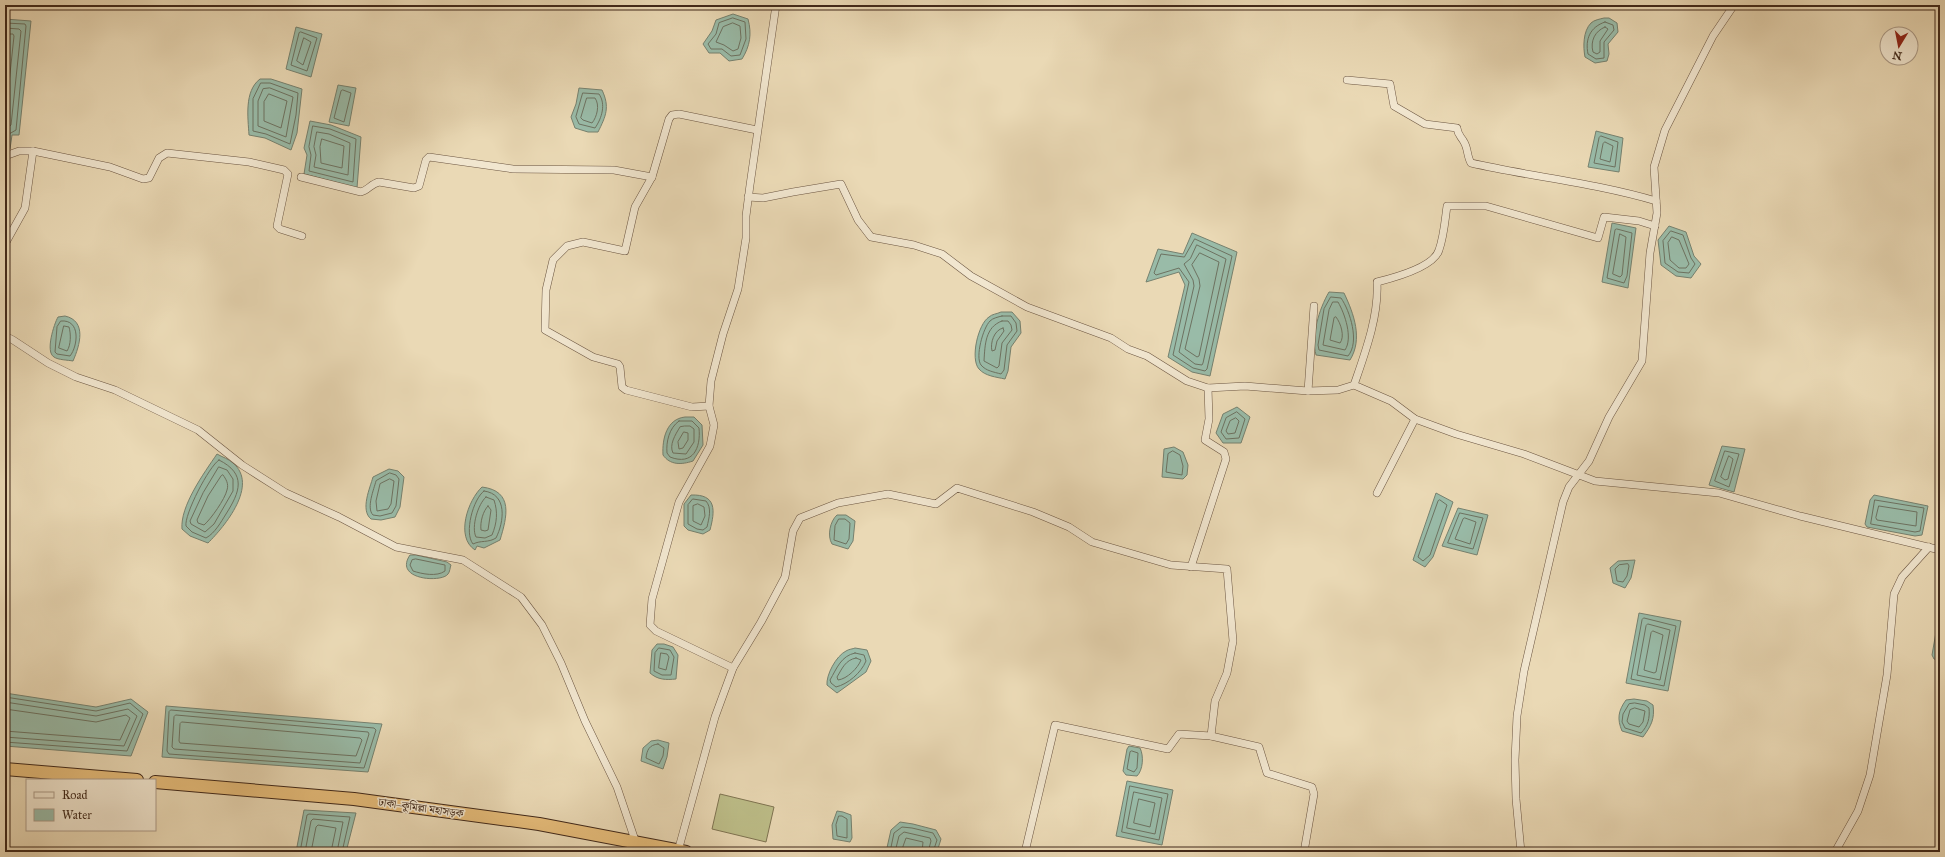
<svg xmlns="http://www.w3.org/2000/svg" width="1945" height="857" font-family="'IM FELL Great Primer','Noto Serif Bengali',serif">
  <rect width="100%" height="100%" fill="#ead9b5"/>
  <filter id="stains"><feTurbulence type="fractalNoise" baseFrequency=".005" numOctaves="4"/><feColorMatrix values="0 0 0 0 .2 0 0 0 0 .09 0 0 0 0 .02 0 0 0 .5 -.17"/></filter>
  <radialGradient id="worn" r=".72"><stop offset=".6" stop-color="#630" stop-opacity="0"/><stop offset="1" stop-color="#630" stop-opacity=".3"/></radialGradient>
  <path fill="#bdbe89" stroke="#7f7452" d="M720,794L774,807L766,842L712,829Z"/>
  <g fill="#99bba8" stroke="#76816f">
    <path d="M733,14L748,19C752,34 750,46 742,59L729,61L720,53H709L703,44L712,31L716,20Z"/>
    <path d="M1604,18H1609L1617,23L1618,32L1608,44L1609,54L1607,61L1595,63L1585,57C1583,47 1583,31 1591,23C1594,20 1600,19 1604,18Z"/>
    <path d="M5,19L31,21L19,135H12L10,149L5,151Z"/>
    <path d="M296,27L322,34L311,77L286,69Z"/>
    <path d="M260,79H271L302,89L297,133L291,150L265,138L249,135C248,118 244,91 260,79Z"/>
    <path d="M338,85L356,88L349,126L329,122Z"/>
    <path d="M579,88L602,90C610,107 606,116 598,132H588L575,128L571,117L576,104Z"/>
    <path d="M310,121L331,125L361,137L357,188L304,174L307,155L304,148Z"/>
    <path d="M1596,131L1623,138L1619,172L1588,167Z"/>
    <path d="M1612,223L1636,228L1628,288L1602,282Z"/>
    <path d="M1669,226L1686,232L1694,256L1701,264L1691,278L1676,276L1661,265L1658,240Z"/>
    <path d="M1192,233L1237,252L1210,376L1192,372L1168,357L1185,285L1179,272L1146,282L1158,249L1183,254Z"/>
    <path d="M1329,292L1344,293C1354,314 1363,339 1350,360L1316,355C1311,336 1319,309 1329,292Z"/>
    <path d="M1001,312H1012L1020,321L1021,333L1011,347L1008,371L1005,379C996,377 985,376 979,369C970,359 978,324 989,317C992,314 997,314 1001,312Z"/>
    <path d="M65,316C87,321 80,345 73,361C68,360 58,360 54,357C45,352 54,324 58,317Z"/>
    <path d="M1237,407L1250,417L1241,443H1223L1216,433L1223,414Z"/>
    <path d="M685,417H694L702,425L703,445L693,461C681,465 670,465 663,455C662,438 667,419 685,417Z"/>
    <path d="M1722,446L1745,449L1734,492L1709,485Z"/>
    <path d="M1174,447L1183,452L1188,465L1187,475L1183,479L1162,477L1164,449Z"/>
    <path d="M217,454C222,457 229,459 233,463C259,485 225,526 208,543L190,536L182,529C180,506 204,473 217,454Z"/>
    <path d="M389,469L398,471L404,477L400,507L395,517L381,520L371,519C360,510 370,488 373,477Z"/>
    <path d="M482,487C514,491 507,517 500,540L484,548L477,546L475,550C455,537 468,500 482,487Z"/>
    <path d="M1436,493L1453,502L1433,557L1425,567L1413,560Z"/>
    <path d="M691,495C717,494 715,511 710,530L703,534L688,530L684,526V504Z"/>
    <path d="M1874,495L1928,506L1922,535L1915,536L1867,527L1865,524L1870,500Z"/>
    <path d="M1458,508L1488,515L1477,555L1442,546Z"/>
    <path d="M837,515H846L855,521L853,541L848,549L832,544C827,536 830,521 837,515Z"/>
    <path d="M410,555H416L447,562L451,565C450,567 450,572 448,574C442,583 393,580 410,555Z"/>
    <path d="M1635,560L1631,578L1625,588L1613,583L1610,568L1618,561Z"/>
    <path d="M1639,613L1681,621L1668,691L1626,683Z"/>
    <path d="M1940,630V661L1934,659L1932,655L1936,632Z"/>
    <path d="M657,644H664L673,647L678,655L676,679C666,680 658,680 650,673L652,650Z"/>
    <path d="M855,648L867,650L871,661L866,672L837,693L827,685C826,675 836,656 846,651C849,649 853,649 855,648Z"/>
    <path d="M5,693L96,707L131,699L148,712L131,756L5,746Z"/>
    <path d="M1634,699L1647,701L1653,705C1655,719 1651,726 1643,737L1622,731C1617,719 1618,711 1626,700Z"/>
    <path d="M166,706L382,724L368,772L162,757Z"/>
    <path d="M658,740L669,743L667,757L663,769L641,761L643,748L651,741Z"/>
    <path d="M1129,746L1140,748C1144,756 1143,770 1137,776L1126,775L1123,771L1127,749Z"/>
    <path d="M1127,781L1173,790L1162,845L1116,836Z"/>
    <path d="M304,810L356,813L346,852H296Z"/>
    <path d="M837,811L843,812L851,815L852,838L850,842L833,839L832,825Z"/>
    <path d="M900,822L913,824L936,830L941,839L937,852H886L891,830Z"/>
  </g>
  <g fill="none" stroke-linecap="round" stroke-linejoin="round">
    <g stroke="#6d7261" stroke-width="1">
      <path d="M733,18L745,22L746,39L740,55L731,56L722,49H711L708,44L716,34L719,23Z"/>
      <path d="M1605,22L1613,25L1614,30L1604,42V58L1596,59L1588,54C1585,39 1590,27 1605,22Z"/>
      <path d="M5,23L25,24L26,26L16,130L9,134L5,147"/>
      <path d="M733,23L740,26L741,38L738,49L733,51L724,45L716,42L723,27Z"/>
      <path d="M1605,27L1608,29L1600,41V52L1597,54L1593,52C1590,41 1595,31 1605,27Z"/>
      <path d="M5,28L19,29L21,31L11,125L5,130"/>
      <path d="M301,32L317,38L307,71L291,65L299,33Z"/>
      <path d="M5,34H13L14,36L5,121"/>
      <path d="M304,38L311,42L303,65L297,61Z"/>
      <path d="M261,83H270L298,93L296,115L290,144L266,134L253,131V99Z"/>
      <path d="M270,88L293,97L286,137L258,126V101L263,89Z"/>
      <path d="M343,90L351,93L344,122L334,118L341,91Z"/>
      <path d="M583,93L599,94C606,104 602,118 595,128L579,124L576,117Z"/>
      <path d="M269,94L287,101L281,128L264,121V102Z"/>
      <path d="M587,98H595C600,105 597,117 592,123L583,120L581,118Z"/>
      <path d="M313,126L330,129L356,139L353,182L309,171L311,155L309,147Z"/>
      <path d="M317,132L329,134L350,143L348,175L314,167L316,155L314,147Z"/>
      <path d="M1601,136L1618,142L1615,167L1594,163L1599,138Z"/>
      <path d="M322,139L344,146L342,168L321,163L320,147Z"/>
      <path d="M1605,142L1613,146L1610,162L1600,159L1603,144Z"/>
      <path d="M1617,229L1632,233L1627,276L1624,283L1607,278L1615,230Z"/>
      <path d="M1671,231L1683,235L1691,258L1695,264L1689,273L1678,272L1665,263L1663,241Z"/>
      <path d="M1620,234L1626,237L1622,275L1620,277L1613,274Z"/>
      <path d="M1672,237L1679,240L1689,264L1686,268H1679L1670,260L1668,243Z"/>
      <path d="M1195,239L1232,256L1207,369L1205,371L1193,368L1173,355L1189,282L1179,268L1156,275L1154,273L1161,254L1184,257Z"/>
      <path d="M1197,245L1226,259L1203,363L1202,365L1195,364L1179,352L1194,286L1193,280L1184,264L1190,259Z"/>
      <path d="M1200,253L1219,262L1199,356L1197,357L1185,349L1200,286L1199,279L1192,265Z"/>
      <path d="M1331,297L1341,298C1350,311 1360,342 1348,356L1319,350L1318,345L1324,309Z"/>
      <path d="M1333,302H1338C1345,314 1353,338 1345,350L1323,345L1329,310Z"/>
      <path d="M1002,316H1011L1016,323L1017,331L1007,345L1004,370L1001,374C994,372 986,371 981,365C975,357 983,328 990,321C993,318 998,317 1002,316Z"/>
      <path d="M1336,317C1341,323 1345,337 1340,343L1330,340L1334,318Z"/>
      <path d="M61,321C81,319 78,346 70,356L57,354L55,352L57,327Z"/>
      <path d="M1002,321H1008L1011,325L1012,330L1002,343L999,366L997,368L984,361C985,345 985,327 1002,321Z"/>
      <path d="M64,326L69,327C71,334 71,345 67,351L59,348Z"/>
      <path d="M1003,328L1004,331L997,341L995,350L992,351C990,343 994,330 1003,328Z"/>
      <path d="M1237,412L1245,419L1239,438L1226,439L1221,432L1226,418Z"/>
      <path d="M1236,418L1239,421L1235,433L1228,434L1226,431L1230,421Z"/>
      <path d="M679,421H692L699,428C701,448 693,466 670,457L667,453C666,442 669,428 679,421Z"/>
      <path d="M685,426H690L694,429V442L686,454L673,453C669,445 675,435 680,427Z"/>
      <path d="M684,432L688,433V440L683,448L679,449L678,442Z"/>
      <path d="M1173,451L1180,455L1183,466L1182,475L1166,472L1168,454Z"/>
      <path d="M1725,451L1739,454L1729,487L1715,481Z"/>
      <path d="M1729,456L1733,459L1728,479L1725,480L1721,477Z"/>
      <path d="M219,460C247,474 240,492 226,514C221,522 215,533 206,538L192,532L186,526C184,515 209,466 219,460Z"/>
      <path d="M219,467L227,470L233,479V491L214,524L205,532L191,524L190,521L203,493Z"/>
      <path d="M390,473L396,475L399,479L396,506L392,513L380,516L373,515C366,508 374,489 376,481Z"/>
      <path d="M223,475C226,479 229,484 227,490C225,499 211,519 204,525L198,523L197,520L208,496L221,476Z"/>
      <path d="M390,479L394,481L391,504L388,509L377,511L376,501L380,484Z"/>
      <path d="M484,491C508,494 504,522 496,538C488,543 481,540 473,544C464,533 473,499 484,491Z"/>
      <path d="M486,497L494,500C498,512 497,523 492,535L485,538L476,537C471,527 478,504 486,497Z"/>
      <path d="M693,499L706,501C712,508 709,518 707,527L703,530L697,529L688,524V505Z"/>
      <path d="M1440,500L1447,505L1430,555L1423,561L1418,557L1438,501Z"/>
      <path d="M1875,500L1924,508L1920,531L1915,532L1871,524Z"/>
      <path d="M698,504L704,507L705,516L701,525L693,521V506Z"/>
      <path d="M488,506L491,510L488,530L485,531L481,530C480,522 483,511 488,506Z"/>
      <path d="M1879,506L1917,512L1916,526L1877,520L1876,518Z"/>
      <path d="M1460,513L1483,518L1473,549L1448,543Z"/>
      <path d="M1465,518L1476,522L1470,544L1455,539L1463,519Z"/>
      <path d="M839,519H845L850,523L849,539L846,544L834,540L835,526Z"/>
      <path d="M416,559L445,565V571C437,577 422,574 413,571L410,565L412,560Z"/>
      <path d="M1628,564L1629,566L1627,576L1623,582L1617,581L1615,569L1619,565Z"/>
      <path d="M1644,618L1676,626L1664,686L1631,679L1642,620Z"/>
      <path d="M1648,624L1670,630L1660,680L1637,675L1646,626Z"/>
      <path d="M1653,631L1663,635L1656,672L1654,673L1644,670L1651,633Z"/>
      <path d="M659,648L670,650L674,657L671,675H662L654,671L655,653Z"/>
      <path d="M661,653L667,654L669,657L666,670L659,668Z"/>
      <path d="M855,653L864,655L866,661C861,673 848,684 836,687L831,683L830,680C837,668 841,656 855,653Z"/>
      <path d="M856,658L861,660C858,668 847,679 838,680L837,677C842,669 845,660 856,658Z"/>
      <path d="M5,697L96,711L130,703L143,714L127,751L5,742"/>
      <path d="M5,702L96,716L128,709L137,716L124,746L5,737"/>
      <path d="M1635,703L1645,705L1649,708C1650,718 1648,726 1641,733L1625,728L1622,722L1623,714L1629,704Z"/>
      <path d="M1635,708L1645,711L1643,722L1639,727L1629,724L1627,721L1630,710Z"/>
      <path d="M5,709L96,722L126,715L130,718L120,740L5,731"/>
      <path d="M171,710L374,728L376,730L364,768L169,754L167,751L169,712Z"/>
      <path d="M176,715L368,732L369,734L360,763L174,749L172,747L174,717Z"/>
      <path d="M182,722L360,738L362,740L356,756L180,743L179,741L180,724Z"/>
      <path d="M658,744L664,748L663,756L659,764L646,758C647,750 649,745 658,744Z"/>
      <path d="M1132,751L1138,753L1137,768L1134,772L1127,769L1130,752Z"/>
      <path d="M1130,786L1168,794L1159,840L1122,832Z"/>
      <path d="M1134,792L1162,798L1155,834L1127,828Z"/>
      <path d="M1139,799L1155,803L1150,827L1134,823Z"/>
      <path d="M839,816H842L847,819V838L837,836L836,825Z"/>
      <path d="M300,852L307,815L309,814L350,817L342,852"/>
      <path d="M305,852L311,821L313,819L343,822L337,852"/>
      <path d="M311,852L316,827L318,825L336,828L331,852"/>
      <path d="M890,852L894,833L902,827L912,828L933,833L937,840L933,852"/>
      <path d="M895,852L899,836L904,832L930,838L931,841L928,852"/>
      <path d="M901,852L906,838L923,842L922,852"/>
    </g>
    <g stroke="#6b5541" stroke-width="8">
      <g id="minor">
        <path d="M1347,80L1390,84L1394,106L1425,124L1457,128C1458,136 1461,136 1464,142C1468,148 1467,157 1471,163C1533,177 1595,183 1656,201"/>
        <path d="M5,156L19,151H33L110,167L143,179L149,178L159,158L167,153L249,162L284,170L288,174L277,226L280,229L302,236"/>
        <path d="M301,177L361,192C368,190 371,184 379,182L414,188L419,186L426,160L429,157L513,169L614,170L652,177"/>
        <path d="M748,197L763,198L793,192L841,184L858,220L871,237L914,245L942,254L971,276L1027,307L1111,338L1128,349L1147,356L1187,381L1208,388L1245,386L1308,391L1338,390L1354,385"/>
        <path d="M1655,226L1639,221L1604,217L1598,238L1486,206H1447C1445,220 1444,236 1439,250C1434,267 1393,278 1377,282C1379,316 1365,353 1354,385L1391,401L1415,419L1456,434L1524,454L1595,481L1719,493L1800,516L1940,550"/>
        <path d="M5,244L25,208L33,151"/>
        <path d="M5,336L13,340L48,363L76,377L115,390L198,430L242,465L286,493L339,517L396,547L463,560L521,597L542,625L561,663L585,721L617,787L636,843"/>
        <path d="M1308,391L1314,306"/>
        <path d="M709,406L692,407L626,390L622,387L620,367L618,364L593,357L545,330L546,290L553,260L567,246L583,242L625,251L635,207L652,177L669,119L672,115L679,114L757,130"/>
        <path d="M1377,493L1415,419"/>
        <path d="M1191,567L1226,459L1224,452L1205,440L1209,419L1208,388"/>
        <path d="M733,668L656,631L650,625L652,599L679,502L710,446L714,425L709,406L711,381L723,334L738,289L746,238V216L750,185L776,5"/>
        <path d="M678,851L715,717L733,668L761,622L785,577L793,531L800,518L838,503L888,494L936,504L957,488L1033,512L1069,527L1092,542L1171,565L1227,569L1233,641L1227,673L1215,701L1211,736"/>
        <path d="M1025,852L1055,725L1168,749L1179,734L1211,736L1259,747L1267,773L1312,787L1314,794L1304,852"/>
        <path d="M1521,852L1516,799L1515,760L1517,716L1524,671L1563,502L1569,487L1589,461L1609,417L1642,361L1650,253L1657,213L1654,167L1665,130L1713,36L1734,5"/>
        <path d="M1835,852L1858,811L1870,775L1887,675L1894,594L1902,577L1929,547"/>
      </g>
    </g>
    <g stroke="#41291a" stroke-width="14">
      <g id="trunk">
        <path d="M5,769L137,780"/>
        <path d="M155,782L354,799L539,824L686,852"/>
      </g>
    </g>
    <use href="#minor" stroke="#f1e6cf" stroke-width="7"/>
    <use href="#trunk" stroke="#e5bc7a" stroke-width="12"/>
  </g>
  <g text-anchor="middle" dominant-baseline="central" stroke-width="3" stroke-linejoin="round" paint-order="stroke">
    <g font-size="11" fill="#41291a" stroke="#f1e6cf">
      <text transform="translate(421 808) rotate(8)">ঢাকা–কুমিল্লা মহাসড়ক</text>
    </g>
  </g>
  <rect width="1945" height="857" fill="none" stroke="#ead9b5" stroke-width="20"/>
  <rect x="6" y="6" width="1933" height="845" fill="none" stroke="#41291a" stroke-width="2"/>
  <rect x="10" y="10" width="1925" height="837" fill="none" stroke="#41291a"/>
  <rect x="26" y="779" width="130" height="52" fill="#f1e6cf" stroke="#ab9a87"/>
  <rect x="34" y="792" width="20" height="6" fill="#f1e6cf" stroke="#ab9a87"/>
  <text x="62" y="799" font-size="12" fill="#41291a">Road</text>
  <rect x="34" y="809" width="20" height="12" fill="#99bba8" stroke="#ab9a87"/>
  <text x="62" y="819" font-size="12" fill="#41291a">Water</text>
  <g transform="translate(1899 46) rotate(190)"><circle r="19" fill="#f1e6cf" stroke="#ab9a87"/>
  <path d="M0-3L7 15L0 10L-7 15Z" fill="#8f2418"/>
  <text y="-6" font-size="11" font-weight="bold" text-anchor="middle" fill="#41291a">N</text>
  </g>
  <rect width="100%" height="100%" filter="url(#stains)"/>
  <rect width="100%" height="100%" fill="url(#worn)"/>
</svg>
